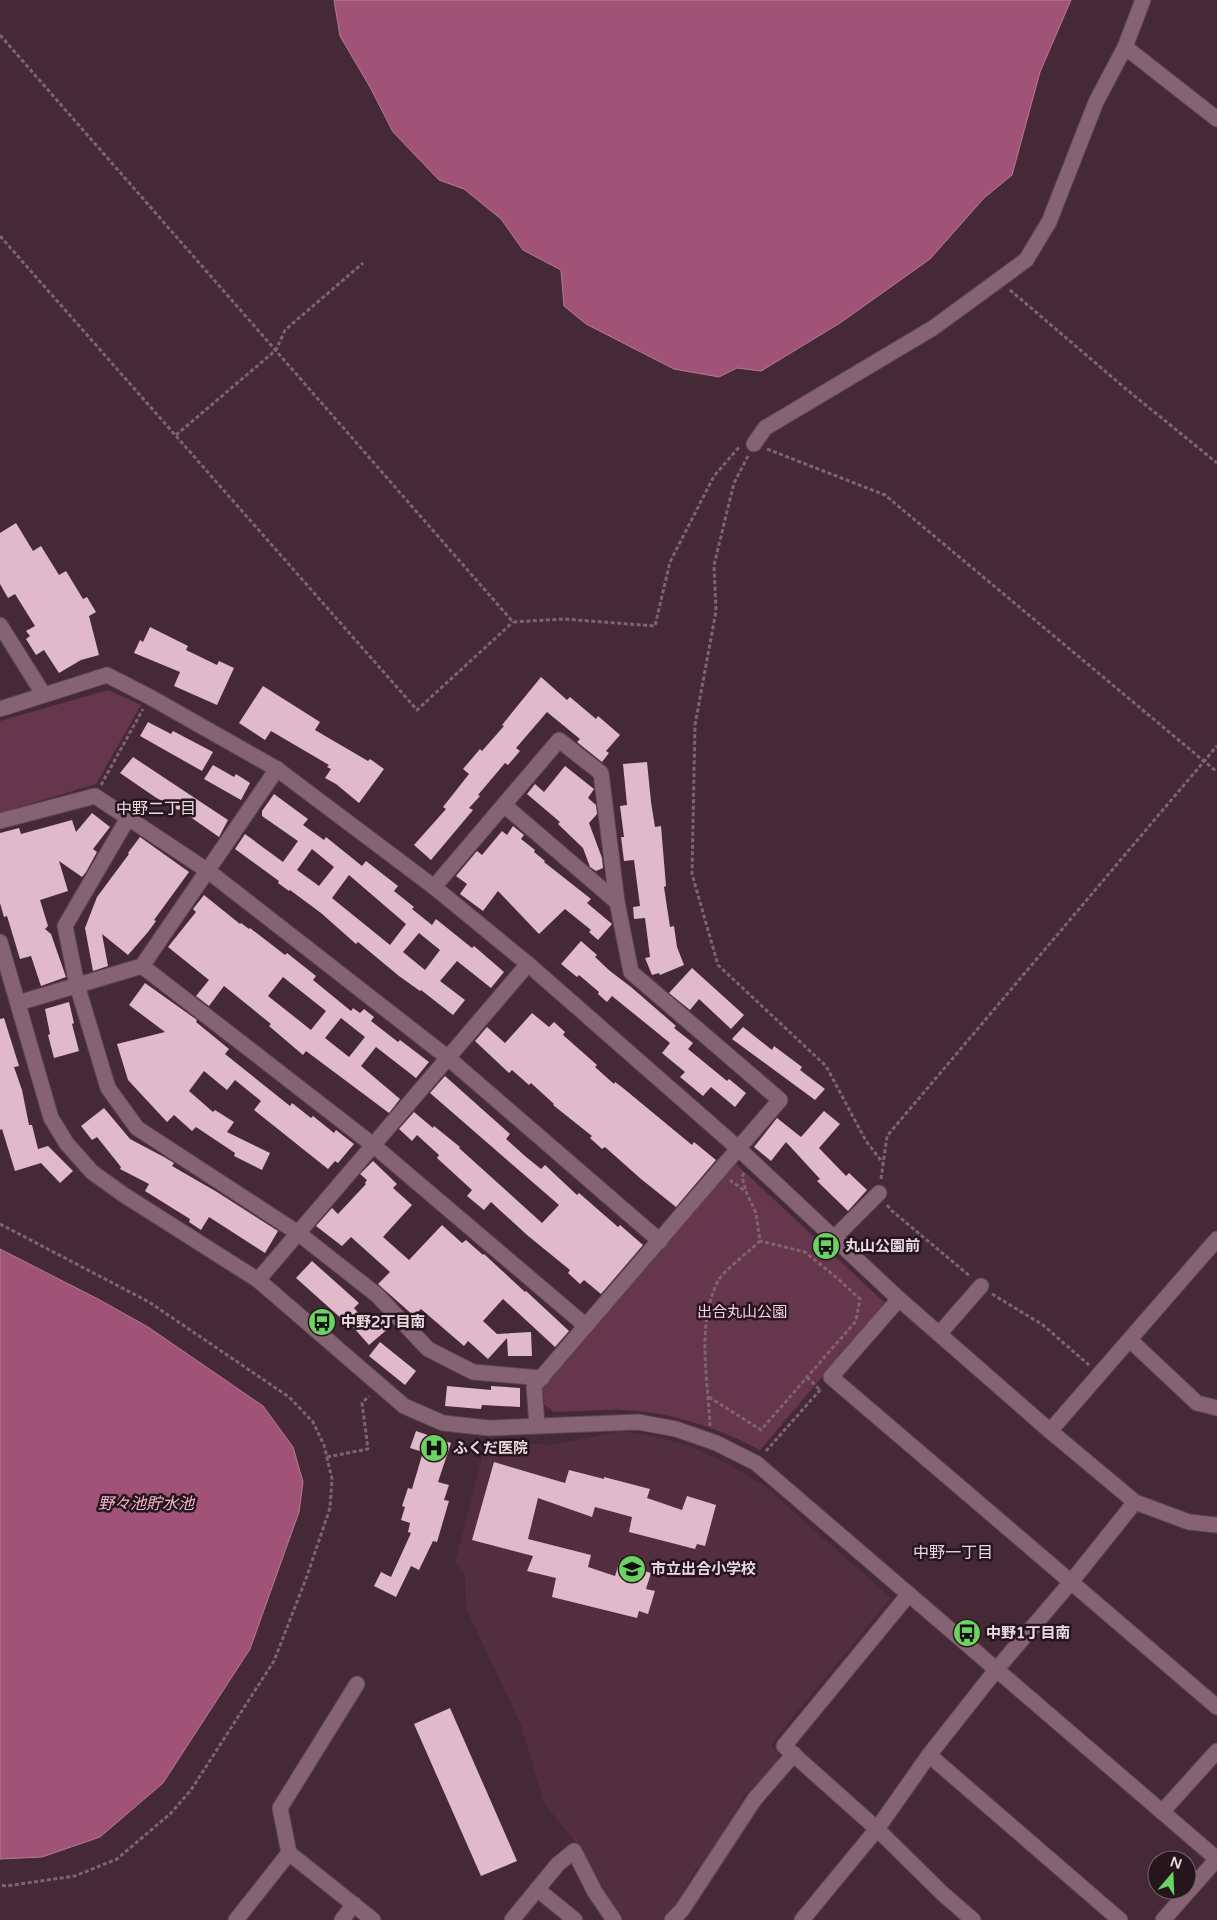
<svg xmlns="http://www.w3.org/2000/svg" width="1217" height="1920" font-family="'Varela Round','Noto Sans JP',sans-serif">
  <rect width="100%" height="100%" fill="#462936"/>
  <path fill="#532e3f" d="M620,1431L656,1437L690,1446L724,1462L762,1484L891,1598L778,1735L771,1747L778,1752L779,1760L758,1785L744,1796L709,1857L695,1870L677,1905L661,1920H624L582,1856L578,1845L544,1803L521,1725L466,1608L465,1573L455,1564L486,1442L553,1445Z"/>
  <g fill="#66364c">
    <path d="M108,690L141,705L96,784L0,813V721Z"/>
    <path d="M735,1163L885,1303L760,1450C718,1428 671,1412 624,1410C601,1409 577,1412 554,1412L544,1404L542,1389Z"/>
  </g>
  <g fill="#a05277" stroke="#b77a96">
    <path d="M334,0H1071L1040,72L1012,175L984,198L930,259L840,323L761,371L737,368L719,377L674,369L586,324L564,306L561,270L523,250L501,219L464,189L439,180L393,132L370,87L340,36Z"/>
    <path d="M0,1249L98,1299L148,1327L263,1406L293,1447L303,1482L299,1512L250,1649L163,1783L100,1837L42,1857L0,1859Z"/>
  </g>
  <g fill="#e0baca" fill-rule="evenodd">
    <path d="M16,523L33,551L41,546L59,575L66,571L83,599L87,597L96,612L89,616L99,655L81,660L59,673L44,650L36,655L26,639L30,636L26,631L35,626L15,594L8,598L0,584V533Z"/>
    <path d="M150,627L188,646L186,650L217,665L219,661L234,668L217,705L174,686L180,672L134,653L140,640L143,642Z"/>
    <path d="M541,677L567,700L570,697L596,719L598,716L620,735L606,751L609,753L602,762L577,742L580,739L547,712L516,748L520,751L508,765L505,763L478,795L480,796L469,808L473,810L431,860L414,845L446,809L443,807L469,774L463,769L480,749L482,751L504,726L502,725Z"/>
    <path d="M263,686L320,722L315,730L368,761L370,759L384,769L359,803L336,784L325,778L331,769L327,767L329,765L271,731L265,740L239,723Z"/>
    <path d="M148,722L171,734L173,731L213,752L202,771L140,736Z"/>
    <path d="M133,757L228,820L219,837L179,809L178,810L155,797L120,773Z"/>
    <path d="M647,762L651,802L655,827L661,826L666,886L664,887L670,927L674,926L677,947L684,965L660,975L659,973L652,975L645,958L650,957L645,918L634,919L633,907L640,906L634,860L624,861L621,837H624L620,806L627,805L623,764Z"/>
    <path d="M213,765L234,777L236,774L250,783L241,800L204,779Z"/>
    <path d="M565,766L594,789L588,798L596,805L597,814L589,823L602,858L603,868L596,871L590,867L583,848L558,824L560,822L527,794L535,784L544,792Z"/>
    <path d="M274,794L308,819L303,825L324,840L326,837L362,866L366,861L398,886L394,891L414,907L412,909L432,925L436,919L472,948L474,946L504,972L491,988L457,961L440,981L465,1000L453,1015L421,990L420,991L399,976L358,942L356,944L321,913L290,890L289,891L278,883L279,881L235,849L245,834L283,862L298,841L262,816V811ZM312,849L334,867L319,886L297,870ZM349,875L406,924L390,945L332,898ZM419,933L440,950L425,970L403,952Z"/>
    <path d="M92,813L110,827L93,849L97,852L86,872L82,877L59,861L68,891L40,900L48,926L45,929L51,934L66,977L41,986L31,956L20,959L7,916L4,917L0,903V833L19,828L21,834L72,820L76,832Z"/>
    <path d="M513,826L524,835L521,839L535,850L534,852L545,861L544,862L591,899L587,903L612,924L598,940L589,932L591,930L565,909L539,934L498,891L483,911L460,894L467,884L456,876L477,851L482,855L502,831L507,835Z"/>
    <path d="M140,837L189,872L154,920L156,921L148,932L128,955L102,934L108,966L93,971L85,928L97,897L129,854L128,853Z"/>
    <path d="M204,895L240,924L241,923L249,929L250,928L285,955L287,953L316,976L313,980L351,1011L353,1008L360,1013L364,1009L374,1017L371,1021L398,1042L400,1040L429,1062L416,1078L376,1047L361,1066L400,1099L389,1113L306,1051L303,1055L269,1026L271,1024L224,986L209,1006L196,996L209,980L168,947L196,912L193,909ZM283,977L326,1011L311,1030L268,996ZM341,1018L365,1037L349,1057L325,1038Z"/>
    <path d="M581,941L597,955L595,957L610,971L631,987L676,1026L674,1028L693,1043L688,1049L727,1081L729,1079L746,1093L735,1107L711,1087L703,1096L680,1077L685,1072L662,1053L670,1043L612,996L607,1002L598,994L599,992L579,975L577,977L561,964Z"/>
    <path d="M692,968L744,1015L731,1029L699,999L690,1010L669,993Z"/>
    <path d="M145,983L197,1020L196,1022L229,1049L225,1054L290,1106L292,1103L311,1118L313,1116L334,1133L336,1130L354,1144L338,1163L335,1161L328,1169L254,1110L261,1101L235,1080L227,1090L204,1071L189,1091L213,1112L215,1110L234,1122L227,1132L270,1153L262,1170L234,1156L235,1153L196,1127L192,1131L174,1115L167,1122L128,1080L117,1044L165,1032L129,1005Z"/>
    <path d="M69,1002L74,1023L72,1024L79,1051L54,1058L48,1035L50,1034L45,1009Z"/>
    <path d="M532,1013L549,1027L554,1022L565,1032L563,1035L597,1065L595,1067L614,1084L615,1082L623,1088L692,1145L694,1142L716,1160L676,1207L641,1179L605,1147L602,1149L590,1138L592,1136L553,1105L554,1104L531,1083L529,1085L512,1070L509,1073L475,1041L487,1027L505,1043Z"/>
    <path d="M4,1018L19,1066L14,1067L22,1090L29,1125H32L38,1149L48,1146L73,1171L60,1183L41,1163L15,1171L2,1129L0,1130V1019Z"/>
    <path d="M743,1027L772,1050L774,1046L802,1067L800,1070L825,1089L815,1100L732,1039Z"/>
    <path d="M445,1076L510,1134L506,1139L525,1156L541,1169L545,1165L577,1195L579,1193L618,1227L620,1225L643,1245L601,1294L584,1280L580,1284L568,1273L570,1270L527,1235L491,1202L484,1210L467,1196L472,1190L437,1158L439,1155L417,1135L412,1141L399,1129L414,1112L433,1128L434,1126L460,1147L459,1148L542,1223L559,1205L430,1093Z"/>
    <path d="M104,1108L130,1139L164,1157L174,1163L172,1166L217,1192L278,1231L265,1253L209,1217L201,1230L189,1222L190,1219L145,1191L149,1184L120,1169L121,1167L97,1137L92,1140L81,1126Z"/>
    <path d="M824,1111L840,1124L819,1148L846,1176L849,1173L867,1190L848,1211L817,1181L820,1179L786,1142L771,1161L754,1147L777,1118L801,1137Z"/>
    <path d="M373,1161L397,1184L393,1188L412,1205L383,1237L409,1260L442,1225L462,1243L466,1240L483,1255L484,1254L525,1292L526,1291L569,1331L555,1347L503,1299L483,1321L497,1334L531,1332L532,1356H508L507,1338L488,1359L468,1341L464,1346L421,1309L414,1316L378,1284L390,1272L351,1237L342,1246L316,1226L332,1208L338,1214L366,1184L365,1183L367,1180L360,1174Z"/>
    <path d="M312,1261L359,1303L354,1308L369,1326L380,1316L390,1327L369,1345L345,1318L343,1320L296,1278Z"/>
    <path d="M380,1342L416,1371L405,1385L369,1356Z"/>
    <path d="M447,1386L491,1390V1386L520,1388V1407L482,1405L481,1409L445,1406Z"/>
    <path d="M416,1431L451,1443L438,1482L449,1485L444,1500L449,1501L437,1542L433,1541L419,1570L411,1566L396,1597L374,1586L381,1572L391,1577L411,1533L408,1532L410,1523L401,1520L405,1507L402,1506L408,1488L412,1489L423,1452L410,1448Z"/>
    <path d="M494,1462L565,1483L569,1470L604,1479V1477L650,1489L647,1498L682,1510L687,1496L716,1505L705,1546L697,1544L695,1549L629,1532L632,1517L595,1507L592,1517L538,1498L528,1539L591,1555L588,1567L615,1576L619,1563L651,1573L646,1589L655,1591L648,1614L639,1611L637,1618L552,1597L556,1578L527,1571L533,1556L472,1540Z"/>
    <path d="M450,1708L517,1861L481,1876L414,1724Z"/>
  </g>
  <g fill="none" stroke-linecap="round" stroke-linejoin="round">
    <g stroke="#5d4550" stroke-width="17">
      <g id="street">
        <path d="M1125,47L1143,0"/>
        <path d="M754,444L765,428L933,328L1026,260L1049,222L1096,102L1125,47L1217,119"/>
        <path d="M0,625L44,695"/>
        <path d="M504,805L617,902"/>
        <path d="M128,818L65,926L77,985L108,1088L137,1128L298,1233L377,1295L428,1349L473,1372L542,1378"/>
        <path d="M0,821L95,796L208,871L447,1057L660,1241"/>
        <path d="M434,887L559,740L601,773L617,902L631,972L780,1100L534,1386L537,1425"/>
        <path d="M142,966L373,1145L586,1326"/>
        <path d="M18,1003L142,966L277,769"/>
        <path d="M834,1238L879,1193"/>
        <path d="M258,1280L528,964"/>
        <path d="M939,1334L981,1286"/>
        <path d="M1130,1340L1197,1403L1217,1408"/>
        <path d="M1050,1431L1217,1239"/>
        <path d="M1135,1502L1071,1582L1217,1707"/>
        <path d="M909,1594L784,1746L877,1829L943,1894L973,1920"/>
        <path d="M929,1755L1120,1920"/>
        <path d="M1162,1812L1217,1751"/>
        <path d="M537,1889L575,1920"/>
        <path d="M236,1920L289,1853L280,1808L357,1684"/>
        <path d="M342,1920L354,1904"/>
        <path d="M512,1920L558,1864L574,1851L595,1892L614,1920"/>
        <path d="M672,1920L682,1910L754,1800L794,1754"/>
        <path d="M802,1920L877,1829L929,1755L996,1670L1071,1582L831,1377L899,1299"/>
      </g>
    </g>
    <g stroke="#5d4550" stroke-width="17">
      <g id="secondary">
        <path d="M0,709L107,675L150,697L277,769L434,887L528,964L739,1149L899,1299L1050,1431L1135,1502L1189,1522L1217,1525"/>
        <path d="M0,942L51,1118L67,1144L92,1172L124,1195L258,1280L404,1406L443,1423L489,1428L638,1422L676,1429L716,1443L756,1463L1217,1859"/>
        <path d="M289,1853L373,1920"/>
        <path d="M1163,1920L1217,1859"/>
      </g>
    </g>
    <g stroke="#7e646f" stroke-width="3" stroke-dasharray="4 2.5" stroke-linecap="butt">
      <path d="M0,35L513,622L564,619L655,626L670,562L714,476L740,446"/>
      <path d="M0,236L417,710L513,622"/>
      <path d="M1010,290L1126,389L1217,463"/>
      <path d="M176,435L276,350L285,330L363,263"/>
      <path d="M767,449L885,495L1217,772"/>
      <path d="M748,456L734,483L714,565L716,611L695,725L692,874L718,965L826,1066L866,1141L883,1163"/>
      <path d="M101,785L143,709"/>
      <path d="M744,1173L742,1177L746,1191"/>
      <path d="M881,1179L887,1136L1217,746"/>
      <path d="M887,1205L891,1210L971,1277"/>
      <path d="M0,1224L149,1302L289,1397L313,1422L324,1445L332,1479L330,1508L307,1576L274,1661L191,1790L171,1813L117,1859L75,1876L6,1886L0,1885"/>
      <path d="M992,1294L1043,1325L1089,1365"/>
      <path d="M807,1377L820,1390"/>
      <path d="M709,1397L761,1430L856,1321L860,1299L837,1278L805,1252L760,1241"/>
      <path d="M710,1426C708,1379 696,1325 718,1281C723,1271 750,1251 760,1241L756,1213L746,1192L730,1180"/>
      <path d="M766,1451L821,1389"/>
      <path d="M327,1457L368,1449L362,1403L369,1396"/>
    </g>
    <use href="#street" stroke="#856372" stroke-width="15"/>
    <use href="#secondary" stroke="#856372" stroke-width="15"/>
  </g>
  <defs>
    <g id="bus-disc" transform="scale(1.4375)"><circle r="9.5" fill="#6cd362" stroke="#24161c"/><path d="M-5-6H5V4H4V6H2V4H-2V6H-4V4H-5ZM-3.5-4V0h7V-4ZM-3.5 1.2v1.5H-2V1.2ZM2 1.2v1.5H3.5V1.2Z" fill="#111"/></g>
    <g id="hospital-disc" transform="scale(1.4375)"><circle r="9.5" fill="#6cd362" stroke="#24161c"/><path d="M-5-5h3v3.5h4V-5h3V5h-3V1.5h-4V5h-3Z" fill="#111"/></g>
    <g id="school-disc" transform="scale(1.4375)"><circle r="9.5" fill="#6cd362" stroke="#24161c"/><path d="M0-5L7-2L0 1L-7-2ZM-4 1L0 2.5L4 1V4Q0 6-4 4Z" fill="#111"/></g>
  </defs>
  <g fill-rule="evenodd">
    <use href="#bus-disc" x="826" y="1246"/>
    <use href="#bus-disc" x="322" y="1322"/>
    <use href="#hospital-disc" x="434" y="1448"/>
    <use href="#school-disc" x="632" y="1569"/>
    <use href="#bus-disc" x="967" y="1633"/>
  </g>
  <g text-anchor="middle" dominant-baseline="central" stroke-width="5" stroke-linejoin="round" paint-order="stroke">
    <g font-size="15" font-weight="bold" fill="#ecd8e0" stroke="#24161c" text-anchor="start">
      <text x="845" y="1246">丸山公園前</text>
      <text x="341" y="1322">中野2丁目南</text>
      <text x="453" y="1448">ふくだ医院</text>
      <text x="651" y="1569">市立出合小学校</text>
      <text x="986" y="1633">中野1丁目南</text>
    </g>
    <g font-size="15" fill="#fed0e3" stroke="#24161c">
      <text x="742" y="1312">出合丸山公園</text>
    </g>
    <g font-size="16" fill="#ecd8e0" stroke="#24161c">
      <text x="156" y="809">中野二丁目</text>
      <text x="953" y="1553">中野一丁目</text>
    </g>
    <g font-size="16" font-style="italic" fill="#f9b6d2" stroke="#24161c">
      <text x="146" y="1504">野々池貯水池</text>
    </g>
  </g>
  <g transform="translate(1172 1875) rotate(19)"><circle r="24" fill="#24161c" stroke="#74646a"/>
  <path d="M0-4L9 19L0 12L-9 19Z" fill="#6cd362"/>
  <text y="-8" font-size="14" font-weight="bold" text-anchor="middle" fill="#ecd8e0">N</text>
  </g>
</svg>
